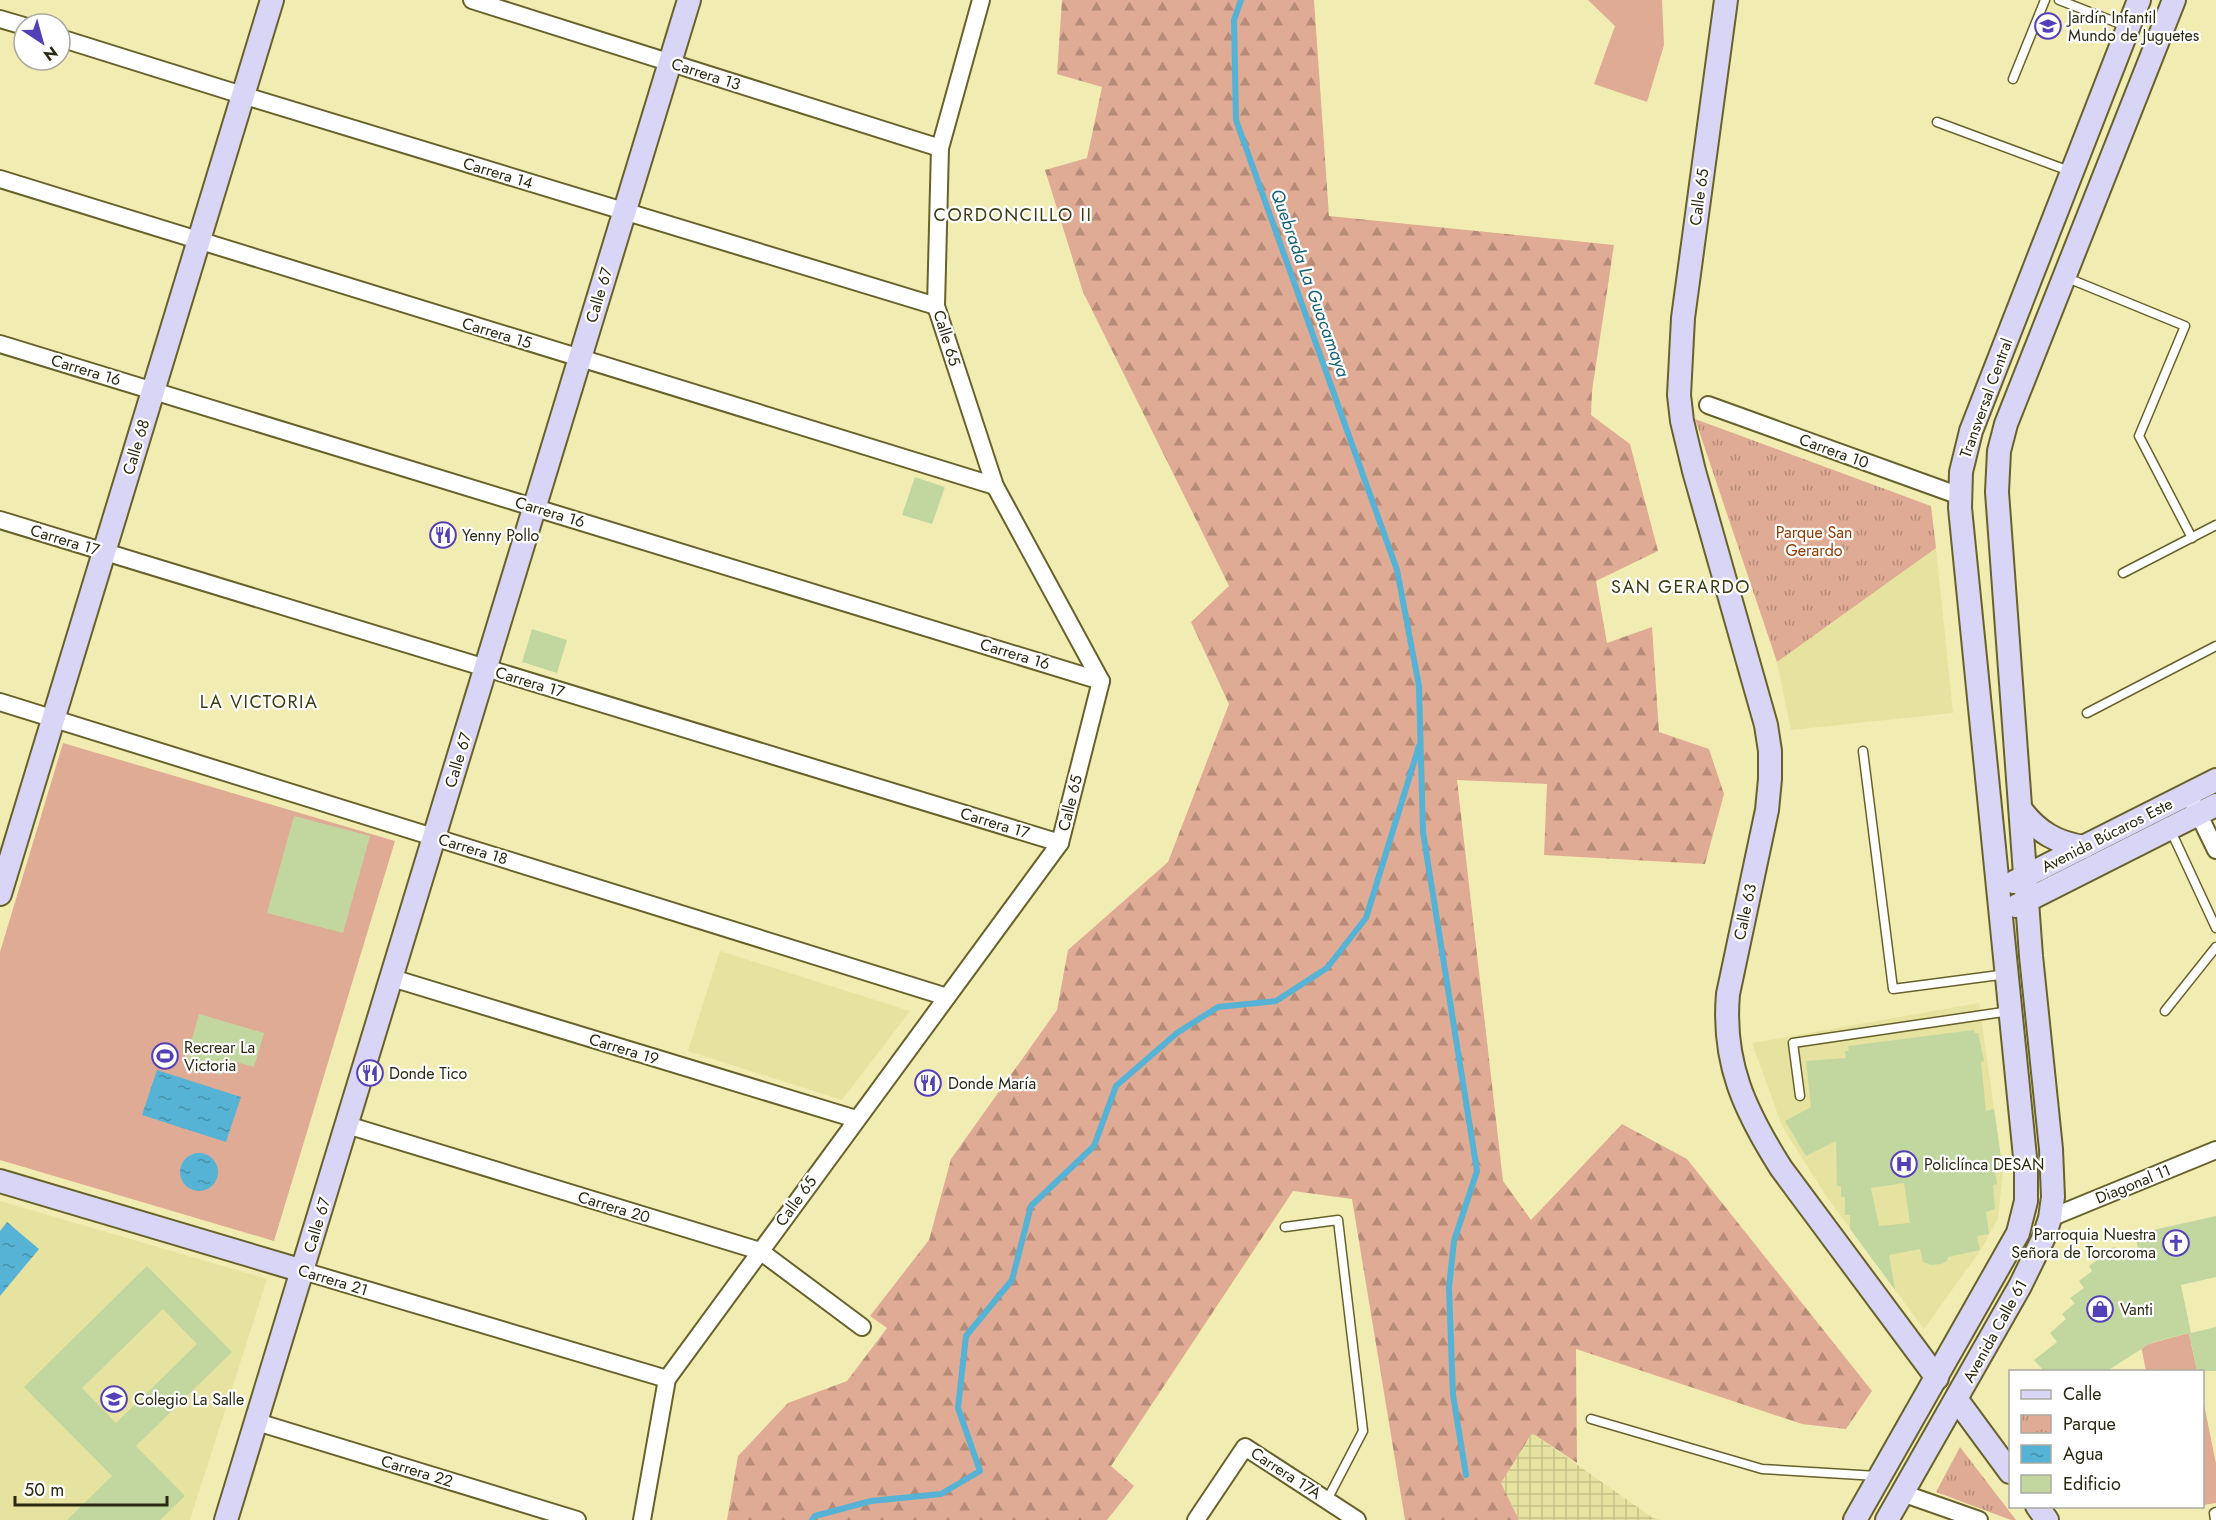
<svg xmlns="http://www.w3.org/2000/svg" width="2216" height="1520" font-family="Jost,sans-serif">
  <defs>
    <pattern id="industrial-grid" width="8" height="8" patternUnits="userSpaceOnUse" patternTransform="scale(1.5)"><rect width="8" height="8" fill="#e6e2a0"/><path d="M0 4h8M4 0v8" fill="none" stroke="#c5c289"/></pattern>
    <pattern id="forest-firs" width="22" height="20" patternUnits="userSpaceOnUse" patternTransform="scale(1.5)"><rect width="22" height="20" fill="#e0ab94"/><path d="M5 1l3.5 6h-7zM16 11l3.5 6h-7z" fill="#b68b77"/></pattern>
    <pattern id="park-tufts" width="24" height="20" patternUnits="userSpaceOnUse" patternTransform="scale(1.5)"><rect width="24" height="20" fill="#e0ab94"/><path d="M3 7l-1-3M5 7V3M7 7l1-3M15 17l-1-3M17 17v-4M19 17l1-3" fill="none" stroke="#b68b77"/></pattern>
    <pattern id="water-ripples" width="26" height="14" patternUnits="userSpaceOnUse" patternTransform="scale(1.5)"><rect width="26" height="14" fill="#56b3d5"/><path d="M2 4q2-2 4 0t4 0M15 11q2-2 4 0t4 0" fill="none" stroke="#4792ab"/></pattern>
  </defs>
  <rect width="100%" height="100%" fill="#f1edb2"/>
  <g fill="#e6e2a0">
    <path d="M1936,548L1953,713L1791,730L1777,662Z"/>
    <path d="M720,951L910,1011L842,1100L688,1051Z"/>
    <path d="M1979,1003L2003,1171L1998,1218L1982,1248L1924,1329L1826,1196L1782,1126L1752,1043Z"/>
    <path d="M0,1201L267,1279L190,1520H0Z"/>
  </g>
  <path fill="url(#industrial-grid)" d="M1532,1433L1653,1518L1660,1520H1519L1501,1483Z"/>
  <g fill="#e0ab94">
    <path d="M1588,0H1662L1664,45L1647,102L1594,84L1615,26Z"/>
    <path d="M63,743L395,841L274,1241L0,1160V952Z"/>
    <path d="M2189,1333L2197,1371H2146L2141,1346Z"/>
    <path d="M2203,1399L2216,1464V1503L2203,1505Z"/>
  </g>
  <path fill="url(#forest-firs)" d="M1062,0H1314L1329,216L1614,245L1592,391L1591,415L1630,444L1658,551L1596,581L1607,643L1652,627L1659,732L1709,749L1724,794L1705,864L1544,855L1547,784L1457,780L1503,1181L1531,1220L1622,1124L1687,1159L1872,1391L1846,1429L1802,1424L1576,1349L1577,1463L1532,1433L1501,1483L1519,1520H1405L1352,1199L1293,1191L1111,1466L1134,1486L1107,1520H727L738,1456L788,1403L847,1381L887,1328L870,1316L929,1240L951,1159L1057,1010L1068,950L1168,862L1229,704L1191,622L1229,586L1083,292L1045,170L1087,158L1102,87L1057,74Z"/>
  <g fill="url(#park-tufts)">
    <path d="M1695,419L1931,506L1936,548L1777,662Z"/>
    <path d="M1960,1447L2016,1520H2011L1936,1492Z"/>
  </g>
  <g fill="url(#water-ripples)">
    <path d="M157,1070L241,1097L226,1142L142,1115Z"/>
    <circle cx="199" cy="1172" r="19"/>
    <path d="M7,1222L39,1249L0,1296V1231Z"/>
  </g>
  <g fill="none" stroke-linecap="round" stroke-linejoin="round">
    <g stroke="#56b3d5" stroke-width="6">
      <path d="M1241,0L1234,20L1236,120L1397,570L1419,686L1423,832L1477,1171L1454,1241L1449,1288L1453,1395L1466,1475"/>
      <path d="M812,1520L815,1516L871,1501L941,1494L980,1471L958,1408L966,1336L1012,1280L1031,1206L1094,1146L1116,1086L1177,1033L1218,1007L1276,1001L1327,968L1366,918L1419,746"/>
    </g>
  </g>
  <g fill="#c2d7a0" fill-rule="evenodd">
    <path d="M915,477L945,487L932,524L902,515Z"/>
    <path d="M532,629L567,640L557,673L522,662Z"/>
    <path d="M294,816L370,836L343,933L267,913Z"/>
    <path d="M199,1014L264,1033L254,1067L226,1059L221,1075L185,1064Z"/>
    <path d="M1974,1030L1975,1033H1978L1984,1061L1981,1062L1986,1111L1994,1109L2003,1171H1995L1997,1184L1993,1185L1995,1209L1986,1212L1989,1234L1977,1236L1980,1250L1948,1257L1947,1261L1941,1264L1931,1265L1923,1262L1920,1249L1889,1255L1895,1290L1850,1229V1215H1845V1197H1841V1186H1837L1836,1141L1806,1156L1785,1121L1811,1107L1806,1061L1846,1058L1845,1051H1849L1848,1046ZM1904,1183L1910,1223L1879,1226L1871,1188Z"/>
    <path d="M2216,1216V1277L2181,1285L2191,1333L2216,1327V1371H2197L2189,1333L2151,1343L2107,1371H2044L2034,1360L2057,1342L2050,1333L2066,1319L2062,1314L2075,1303L2070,1298L2084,1288L2079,1281L2092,1271L2089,1266L2114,1247L2140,1259L2135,1234Z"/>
    <path d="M147,1266L232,1352L136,1446L185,1496L160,1520H67L112,1476L24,1387ZM163,1309L197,1344L116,1423L82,1388Z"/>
  </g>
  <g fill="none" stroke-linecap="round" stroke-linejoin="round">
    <g stroke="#67622b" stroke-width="11">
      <g id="lane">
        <path d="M2059,0L2128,27"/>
        <path d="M2013,79L2045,0"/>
        <path d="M1937,122L2072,172"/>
        <path d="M2065,277L2185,326L2139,436L2192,538"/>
        <path d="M2123,573L2216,525"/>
        <path d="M2087,713L2216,646"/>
        <path d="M1863,751L1893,989L2007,974"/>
        <path d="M2170,829L2216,928"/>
        <path d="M2165,1011L2216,947"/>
        <path d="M1800,1096L1793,1043L2010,1011"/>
        <path d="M1285,1227L1338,1220L1363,1431L1327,1500"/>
        <path d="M1591,1419L1762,1469L1877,1476"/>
        <path d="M2215,1520L2214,1513L2216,1512"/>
      </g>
    </g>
    <g stroke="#67622b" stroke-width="20">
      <g id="street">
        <path d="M472,0L940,148"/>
        <path d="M0,19L24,26"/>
        <path d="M60,38L242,95L936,306"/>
        <path d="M0,179L995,486"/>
        <path d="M0,344L1101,681"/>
        <path d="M1708,405L1960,496"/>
        <path d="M0,520L1060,843"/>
        <path d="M0,702L947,997"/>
        <path d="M2194,805L2216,850"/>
        <path d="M392,978L856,1119"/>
        <path d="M347,1125L760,1251L862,1327"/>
        <path d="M2050,1218L2216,1150"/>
        <path d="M303,1271L667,1379"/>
        <path d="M257,1422L577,1520"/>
        <path d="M1902,1493L1979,1520"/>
        <path d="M642,1520L667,1379L1060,843L1101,681L995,486L936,306L940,148L981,0"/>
        <path d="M1196,1520L1245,1447L1357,1520"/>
      </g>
    </g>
    <g stroke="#67622b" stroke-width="26">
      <g id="secondary">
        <path d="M1726,0L1683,318L1679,395L1682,421L1694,471L1766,725L1770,751V779L1767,810L1728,994C1722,1063 1745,1111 1781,1168L1937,1378"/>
        <path d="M2022,811C2038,832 2057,843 2084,847"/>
        <path d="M2014,882L2216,780"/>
        <path d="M0,894L272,0"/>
        <path d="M2016,906L2216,805"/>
        <path d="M0,1181L303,1271"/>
        <path d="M1957,1400L2010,1472"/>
        <path d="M2037,1506L2047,1520"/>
        <path d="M226,1520L689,0"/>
        <path d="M1855,1520L2018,1233L2026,1201V1167L1960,508L1961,472L1971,431L2139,0"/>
        <path d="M1887,1520L2020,1286L2044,1237L2050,1218L2053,1197L2051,1149L2031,956L1997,492L1999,451L2006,424L2174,0"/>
      </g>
    </g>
    <use href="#lane" stroke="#fff" stroke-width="8"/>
    <use href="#street" stroke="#fff" stroke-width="16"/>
    <use href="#secondary" stroke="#d9d5f7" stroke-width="22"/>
  </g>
  <defs>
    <g id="school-ring" transform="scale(1.35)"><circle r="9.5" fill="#fff" stroke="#533fb7" stroke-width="1.5"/><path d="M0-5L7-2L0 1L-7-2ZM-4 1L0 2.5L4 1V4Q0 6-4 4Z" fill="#533fb7"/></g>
    <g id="restaurant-ring" transform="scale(1.35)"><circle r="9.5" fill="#fff" stroke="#533fb7" stroke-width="1.5"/><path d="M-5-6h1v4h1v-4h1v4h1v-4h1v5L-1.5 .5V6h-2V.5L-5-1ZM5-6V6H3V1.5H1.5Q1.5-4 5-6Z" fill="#533fb7"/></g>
    <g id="stadium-ring" transform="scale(1.35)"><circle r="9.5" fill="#fff" stroke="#533fb7" stroke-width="1.5"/><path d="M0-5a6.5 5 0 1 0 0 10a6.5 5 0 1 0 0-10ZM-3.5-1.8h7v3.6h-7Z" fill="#533fb7"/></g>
    <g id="hospital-ring" transform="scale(1.35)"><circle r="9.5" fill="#fff" stroke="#533fb7" stroke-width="1.5"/><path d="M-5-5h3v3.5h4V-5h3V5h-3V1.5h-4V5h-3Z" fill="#533fb7"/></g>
    <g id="church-ring" transform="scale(1.35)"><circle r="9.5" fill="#fff" stroke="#533fb7" stroke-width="1.5"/><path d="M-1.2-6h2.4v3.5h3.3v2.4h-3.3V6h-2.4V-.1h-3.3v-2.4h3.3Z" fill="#533fb7"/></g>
    <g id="shop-ring" transform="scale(1.35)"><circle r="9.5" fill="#fff" stroke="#533fb7" stroke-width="1.5"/><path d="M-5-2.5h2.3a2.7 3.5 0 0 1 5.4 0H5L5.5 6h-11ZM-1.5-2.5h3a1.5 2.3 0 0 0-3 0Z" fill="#533fb7"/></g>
  </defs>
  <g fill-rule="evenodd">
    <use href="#school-ring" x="2048" y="26"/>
    <use href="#restaurant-ring" x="443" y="535"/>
    <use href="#stadium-ring" x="165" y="1056"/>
    <use href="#restaurant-ring" x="370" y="1073"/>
    <use href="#restaurant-ring" x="928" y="1083"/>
    <use href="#hospital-ring" x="1904" y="1164"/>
    <use href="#church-ring" x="2176" y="1243"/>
    <use href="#shop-ring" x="2100" y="1309"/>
    <use href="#school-ring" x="114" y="1399"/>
  </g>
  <g text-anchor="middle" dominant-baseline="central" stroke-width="4.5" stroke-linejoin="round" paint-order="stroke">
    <g font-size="16" fill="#2b2912" stroke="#fff" text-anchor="start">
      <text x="2068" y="17">Jardín Infantil<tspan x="2068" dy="18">Mundo de Juguetes</tspan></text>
      <text x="462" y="535">Yenny Pollo</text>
      <text x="184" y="1047">Recrear La<tspan x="184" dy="18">Victoria</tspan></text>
      <text x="389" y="1073">Donde Tico</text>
      <text x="948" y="1083">Donde María</text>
      <text x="1924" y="1164">Policlínca DESAN</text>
      <text x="2156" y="1234" text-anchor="end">Parroquia Nuestra<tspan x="2156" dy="18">Señora de Torcoroma</tspan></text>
      <text x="2120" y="1309">Vanti</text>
      <text x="134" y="1399">Colegio La Salle</text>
    </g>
    <g font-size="16" fill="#2b2912" stroke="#fff">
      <text transform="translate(706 74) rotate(18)">Carrera 13</text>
      <text transform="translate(498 173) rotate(17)">Carrera 14</text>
      <text transform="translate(1699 197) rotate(-82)">Calle 65</text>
      <text transform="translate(599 295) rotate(-73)">Calle 67</text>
      <text transform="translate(497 333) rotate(17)">Carrera 15</text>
      <text transform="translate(947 338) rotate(73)">Calle 65</text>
      <text transform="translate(86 370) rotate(17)">Carrera 16</text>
      <text transform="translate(1986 398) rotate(-70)">Transversal Central</text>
      <text transform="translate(136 447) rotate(-73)">Calle 68</text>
      <text transform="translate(1834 451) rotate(20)">Carrera 10</text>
      <text transform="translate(550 512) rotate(17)">Carrera 16</text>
      <text transform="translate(65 540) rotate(17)">Carrera 17</text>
      <text transform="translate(1015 654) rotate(17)">Carrera 16</text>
      <text transform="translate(530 682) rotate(17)">Carrera 17</text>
      <text transform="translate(458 760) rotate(-73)">Calle 67</text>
      <text transform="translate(1070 803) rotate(-76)">Calle 65</text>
      <text transform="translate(995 823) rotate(17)">Carrera 17</text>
      <text transform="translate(2107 835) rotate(-27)">Avenida Búcaros Este</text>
      <text transform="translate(473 849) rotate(17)">Carrera 18</text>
      <text transform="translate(1745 912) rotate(-78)">Calle 63</text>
      <text transform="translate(624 1049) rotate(17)">Carrera 19</text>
      <text transform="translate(2133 1184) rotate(-22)">Diagonal 11</text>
      <text transform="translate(796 1201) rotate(-54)">Calle 65</text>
      <text transform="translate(614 1207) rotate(17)">Carrera 20</text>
      <text transform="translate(317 1225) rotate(-73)">Calle 67</text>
      <text transform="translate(333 1280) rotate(17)">Carrera 21</text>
      <text transform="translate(1995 1331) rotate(-61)">Avenida Calle 61</text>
      <text transform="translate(417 1471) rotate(17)">Carrera 22</text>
      <text transform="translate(1286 1473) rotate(33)">Carrera 17A</text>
    </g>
    <g font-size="16" fill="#903902" stroke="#fff">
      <text x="1814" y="532">Parque San<tspan x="1814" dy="18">Gerardo</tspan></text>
    </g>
    <g font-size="18" letter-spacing="1.5" fill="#3e3a10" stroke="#fff">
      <text x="1013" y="215">CORDONCILLO II</text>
      <text x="1681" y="587">SAN GERARDO</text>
      <text x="259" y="702">LA VICTORIA</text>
    </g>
    <g font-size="18" font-style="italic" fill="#166178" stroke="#fff">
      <text transform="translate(1310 283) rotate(70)">Quebrada La Guacamaya</text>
    </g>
  </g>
  <rect x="2009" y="1370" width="195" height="138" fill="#ffffff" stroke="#aaa9a0" stroke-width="1.5"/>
  <rect x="2021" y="1390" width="30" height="9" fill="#d9d5f7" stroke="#aaa9a0" stroke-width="1.5"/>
  <text x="2063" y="1400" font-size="18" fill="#2b2912">Calle</text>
  <rect x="2021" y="1415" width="30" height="18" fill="url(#park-tufts)" stroke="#aaa9a0" stroke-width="1.5"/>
  <text x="2063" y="1430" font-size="18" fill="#2b2912">Parque</text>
  <rect x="2021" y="1445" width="30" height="18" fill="url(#water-ripples)" stroke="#aaa9a0" stroke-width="1.5"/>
  <text x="2063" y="1460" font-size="18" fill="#2b2912">Agua</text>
  <rect x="2021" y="1475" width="30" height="18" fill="#c2d7a0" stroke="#aaa9a0" stroke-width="1.5"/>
  <text x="2063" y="1490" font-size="18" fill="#2b2912">Edificio</text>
  <g transform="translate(42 42) rotate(144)"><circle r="28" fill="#ffffff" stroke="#aaa9a0" stroke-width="1.5"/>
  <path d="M0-4.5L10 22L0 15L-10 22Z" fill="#533fb7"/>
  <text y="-9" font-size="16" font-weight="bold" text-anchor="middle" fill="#2b2912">N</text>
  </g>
  <path d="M15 1496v9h152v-9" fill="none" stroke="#2b2912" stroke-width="3"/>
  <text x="24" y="1496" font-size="18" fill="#2b2912" stroke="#ffffff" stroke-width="4.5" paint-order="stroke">50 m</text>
</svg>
